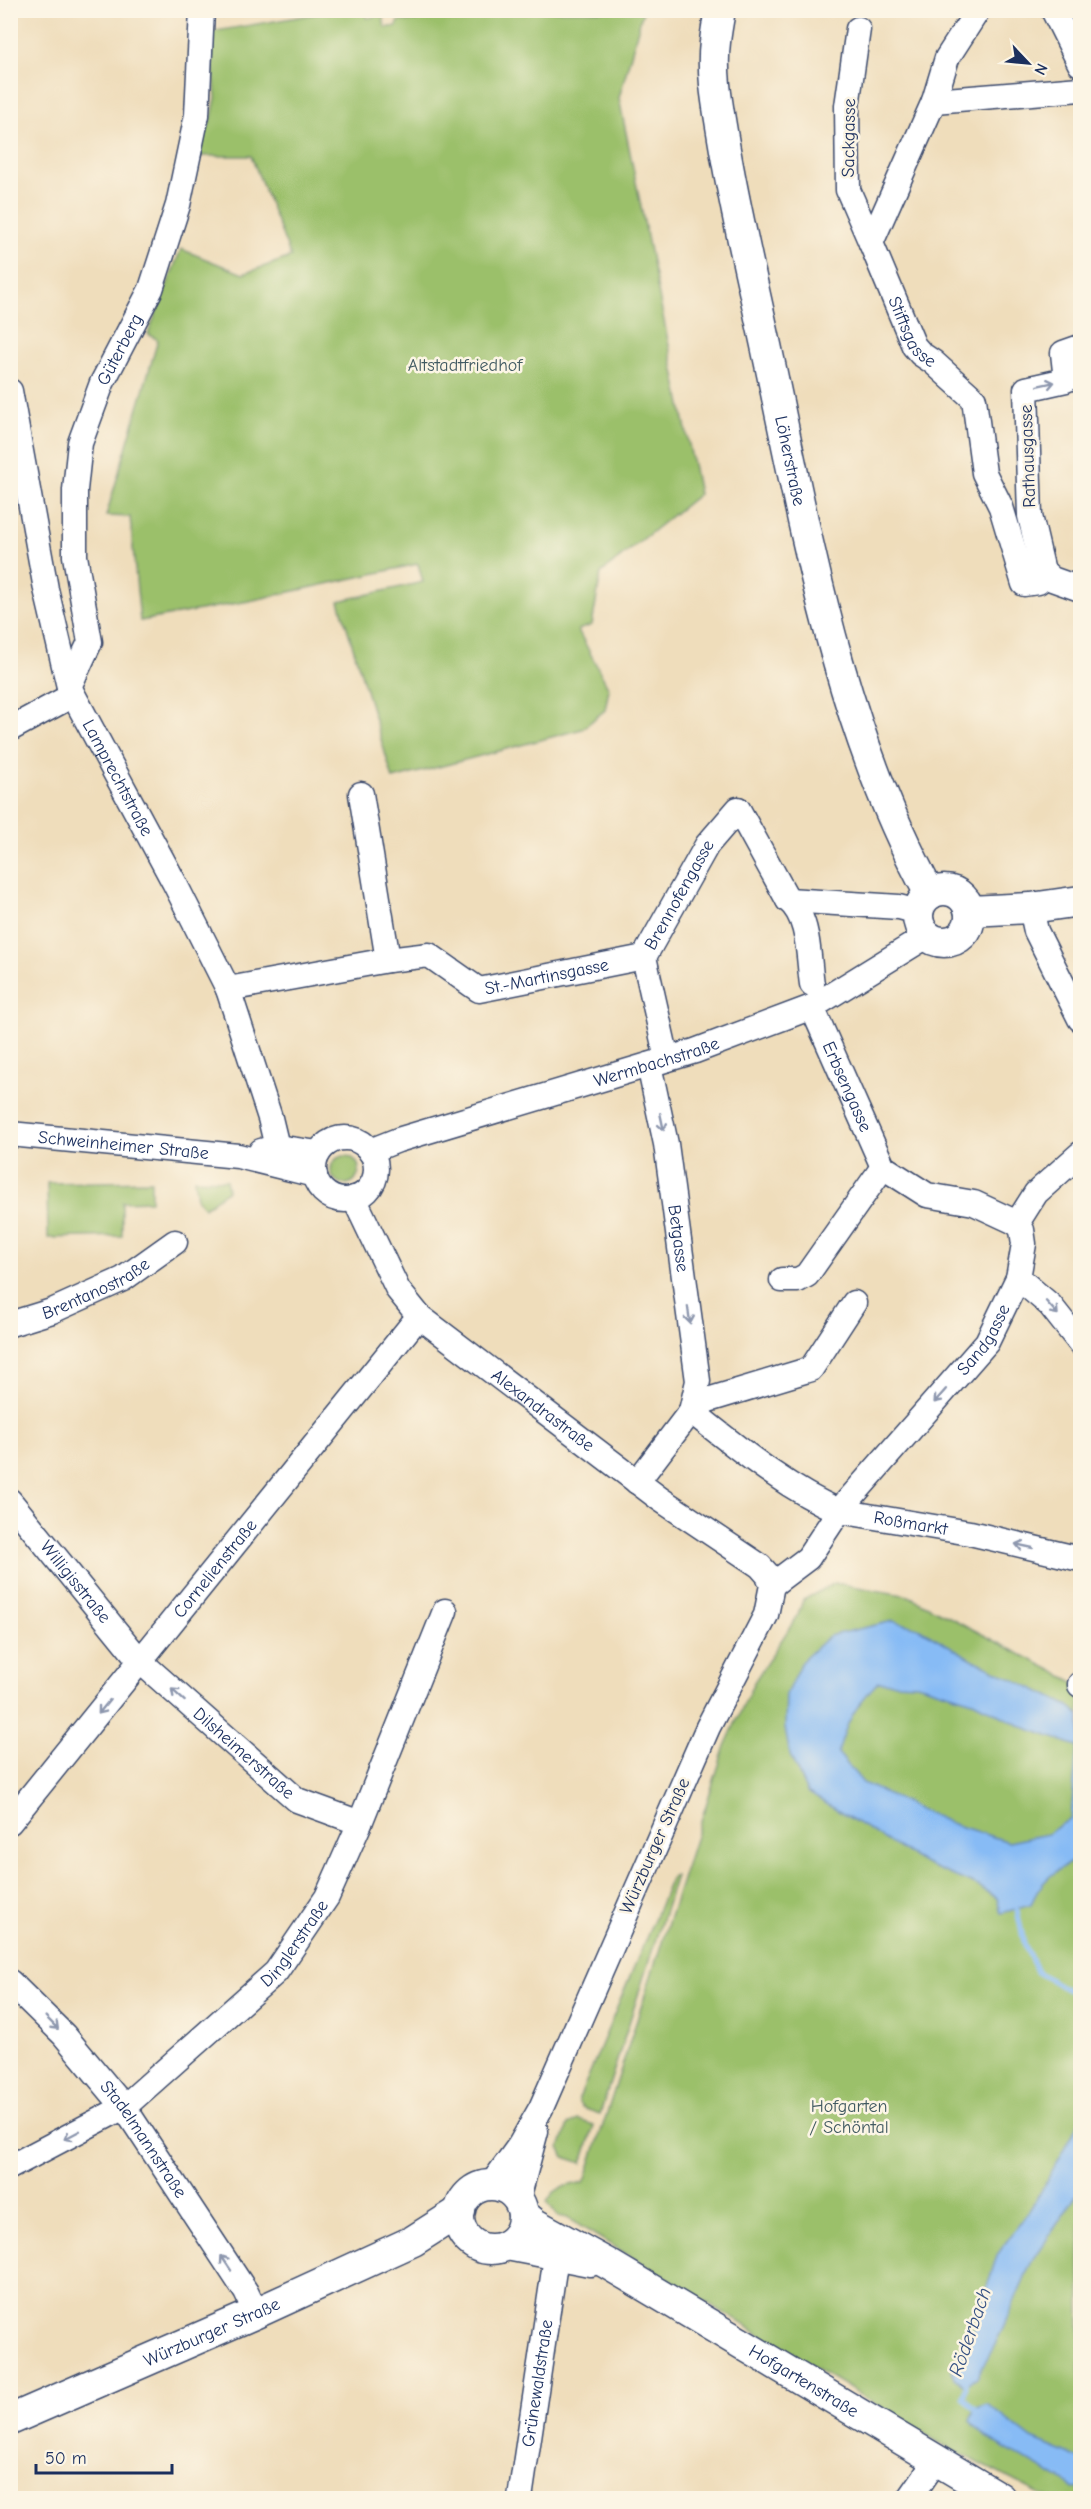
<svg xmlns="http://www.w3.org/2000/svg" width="1091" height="2509" font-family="'Comic Neue',sans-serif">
  <rect width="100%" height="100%" fill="#fcf5e5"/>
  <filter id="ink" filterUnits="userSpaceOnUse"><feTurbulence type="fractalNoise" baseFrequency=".0167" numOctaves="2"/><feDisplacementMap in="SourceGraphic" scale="12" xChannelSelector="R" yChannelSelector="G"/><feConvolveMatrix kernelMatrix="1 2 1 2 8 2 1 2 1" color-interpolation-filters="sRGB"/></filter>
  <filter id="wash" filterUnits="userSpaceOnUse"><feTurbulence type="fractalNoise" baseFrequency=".008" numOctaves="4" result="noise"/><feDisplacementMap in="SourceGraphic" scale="24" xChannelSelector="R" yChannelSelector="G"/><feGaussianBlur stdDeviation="1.35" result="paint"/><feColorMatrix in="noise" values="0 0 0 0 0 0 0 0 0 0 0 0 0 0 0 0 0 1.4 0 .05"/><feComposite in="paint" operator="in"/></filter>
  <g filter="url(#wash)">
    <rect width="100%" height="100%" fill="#efddbb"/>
    <g fill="#9bc06b" stroke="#5b7864" stroke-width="1.5">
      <path d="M333,11H365L367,18L383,15L385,28L397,26L398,21H417V11H643L619,98L699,494L601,573L592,625L578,630L609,689L605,710L582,729L393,779L339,601L423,582L418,564L249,601L140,621L130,517L106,516L158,340L148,334L181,249L243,274L291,257L251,156H197L212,117L216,98L210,32Z"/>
      <circle cx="345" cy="1170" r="14"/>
      <path d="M194,1179L226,1180L228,1190L204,1208L197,1198Z"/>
      <path d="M151,1181V1201L122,1202V1236L48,1238L47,1183Z"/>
      <path d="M835,1583L909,1596L1080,1685V2498H1048L943,2445L567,2218L558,2216L547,2202L553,2193L562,2187L584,2182L586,2178L725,1746L754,1682L798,1615L803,1600Z"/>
      <path d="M672,1876H676L600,2114L582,2108L578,2101Z"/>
      <path d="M578,2120L594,2125L582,2163L564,2157L560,2149L568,2125Z"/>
    </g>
    <g fill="#87bbf5" stroke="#5175aa" stroke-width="1.5" fill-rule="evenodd">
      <path d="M893,1621L918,1628L974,1660L1069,1706L1080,1715V1857C1057,1870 1040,1879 1031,1905L1001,1913L997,1898L978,1886L925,1864L807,1792L790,1755L785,1728L786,1695L801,1662L829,1636ZM878,1682L917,1684L973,1701L1023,1727L1077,1746L1071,1818L1047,1834L1009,1842L950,1823L863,1783L838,1753C846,1722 856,1705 878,1682Z"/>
      <path d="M1080,2120V2190L1031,2263L998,2339L977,2378L965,2385L954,2378L952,2370L972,2336L997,2255L1035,2202Z"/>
      <path d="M987,2404L1032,2439L1080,2459V2487L1075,2488L986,2437L970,2421L974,2409Z"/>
    </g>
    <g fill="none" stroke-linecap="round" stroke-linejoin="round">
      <g stroke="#87bbf5" stroke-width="5">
        <path d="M1017,1910L1024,1943L1037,1972L1068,1990H1080"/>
        <path d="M967,2380L964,2397L978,2412"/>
      </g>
    </g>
  </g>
  <g filter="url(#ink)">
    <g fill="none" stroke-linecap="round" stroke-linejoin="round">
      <g stroke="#3b496c" stroke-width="27">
        <g id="minor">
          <path id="s1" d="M978,10L947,58L934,101L871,243L914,346L921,354L933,362L974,399L984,473L1001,507L1024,584L1038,582L1043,571"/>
          <path d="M1053,10L1080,64"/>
          <path d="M858,29L847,106L848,190L871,243"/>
          <path d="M934,101L1080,89"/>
          <path id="s2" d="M10,391L46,589L69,687L174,882L228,989L270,1118L277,1147L276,1164"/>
          <path d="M1043,571L1030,516L1026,389L1066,380L1063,353L1080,347"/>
          <path d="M1043,571L1052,579L1080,589"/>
          <path id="s3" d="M69,687L90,642L75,556V490L80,443L102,383L151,289L178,205L197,115L202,10"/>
          <path d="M10,729L73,695"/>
          <path d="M361,794L388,960"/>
          <path d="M788,900L899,907L918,912"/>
          <path d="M1031,908L1036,931L1080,1019"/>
          <path id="s4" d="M228,989L388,960L429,955L479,990L644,957"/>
          <path id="s5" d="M812,1007L883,1167L927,1195L974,1203L1017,1223"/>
          <path id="s6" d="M667,1059L644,957L707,845L738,809L788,900C810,917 808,958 812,984"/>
          <path id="s7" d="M649,1065L666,1144L698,1381L691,1411"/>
          <path id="s8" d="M10,1134L238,1156L315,1175"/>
          <circle cx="345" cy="1169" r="31"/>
          <path d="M261,1151L277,1147L318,1153"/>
          <path id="s9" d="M370,1151L398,1140L695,1051L812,1007L927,936"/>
          <path id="s10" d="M354,1198L398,1290L419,1316L660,1499L760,1566L768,1575L772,1585L766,1615L708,1727L541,2108L520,2145L491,2185"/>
          <path d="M1017,1223L1036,1193L1080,1154"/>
          <path d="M1018,1278L1050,1305L1080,1343"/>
          <path d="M782,1280H798L807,1275L883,1167"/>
          <path id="s11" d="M10,1324L52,1311L123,1279L175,1242"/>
          <path id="s12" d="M691,1411C737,1447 785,1488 839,1511L970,1533L1080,1559"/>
          <path d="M637,1482L691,1411L708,1400L811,1369L854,1303"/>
          <path id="s13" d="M10,1501L141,1662L297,1800L360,1823"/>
          <path id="s14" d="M772,1585L808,1558L839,1511L987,1342L1018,1278L1024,1244L1022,1230L1017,1223"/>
          <path d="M1080,1685V1684"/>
          <path id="s15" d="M10,1822L419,1316"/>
          <path id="s16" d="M10,1982L64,2035L124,2107L246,2292L256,2313"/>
          <path id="s17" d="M10,2167L124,2107L276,1972L327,1897L360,1823L445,1611"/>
          <path d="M518,2199L536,2131"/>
          <path id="s18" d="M520,2498L554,2270"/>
          <path d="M910,2498L935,2462"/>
        </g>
      </g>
      <g stroke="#3b496c" stroke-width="33">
        <g id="major">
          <path id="s19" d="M720,10C718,21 716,32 715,42C711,74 718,107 723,138C734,205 750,271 764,336C805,525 836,723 930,894"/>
          <circle cx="944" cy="916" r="26"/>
          <path d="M970,911L1031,908L1080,901"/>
          <circle cx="491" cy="2217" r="32"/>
          <path id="s20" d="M523,2214L535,2224L608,2264L1000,2498"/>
          <path d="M507,2245L590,2261"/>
          <path id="s21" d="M10,2420L256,2313L413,2241L460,2211"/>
        </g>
      </g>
      <use href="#minor" stroke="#fff" stroke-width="24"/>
      <use href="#major" stroke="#fff" stroke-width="30"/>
    </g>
    <defs><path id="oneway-shaft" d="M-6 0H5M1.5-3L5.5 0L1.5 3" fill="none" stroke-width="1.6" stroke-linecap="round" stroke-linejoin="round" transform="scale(1.5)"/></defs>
    <g stroke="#8d97ae">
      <use href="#oneway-shaft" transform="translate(1046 384) rotate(-12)"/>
      <use href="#oneway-shaft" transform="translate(662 1122) rotate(78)"/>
      <use href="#oneway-shaft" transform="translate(1052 1308) rotate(48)"/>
      <use href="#oneway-shaft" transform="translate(689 1315) rotate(82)"/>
      <use href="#oneway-shaft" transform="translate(940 1396) rotate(131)"/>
      <use href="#oneway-shaft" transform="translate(1024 1546) rotate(-167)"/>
      <use href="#oneway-shaft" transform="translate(178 1695) rotate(-138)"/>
      <use href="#oneway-shaft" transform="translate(104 1707) rotate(129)"/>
      <use href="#oneway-shaft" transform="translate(52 2023) rotate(45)"/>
      <use href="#oneway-shaft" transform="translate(72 2135) rotate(152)"/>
      <use href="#oneway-shaft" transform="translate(226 2263) rotate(-124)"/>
    </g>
  </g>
  <g text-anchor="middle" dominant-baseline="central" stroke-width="5" stroke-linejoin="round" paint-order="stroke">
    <g font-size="18" fill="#1b2f5e" stroke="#fcf5e5">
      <text transform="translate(849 138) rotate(-89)">Sackgasse</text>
      <text stroke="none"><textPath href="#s1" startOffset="356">Stiftsgasse</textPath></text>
      <text stroke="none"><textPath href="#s3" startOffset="352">Güterberg</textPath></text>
      <text transform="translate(1028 456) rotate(-92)">Rathausgasse</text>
      <text stroke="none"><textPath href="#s19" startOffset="459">Löherstraße</textPath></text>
      <text stroke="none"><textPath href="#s2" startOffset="405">Lamprechtstraße</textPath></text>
      <text stroke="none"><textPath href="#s6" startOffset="176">Brennofengasse</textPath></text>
      <text stroke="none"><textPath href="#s4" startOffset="334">St.-Martinsgasse</textPath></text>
      <text stroke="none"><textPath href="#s9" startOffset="300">Wermbachstraße</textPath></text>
      <text stroke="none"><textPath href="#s5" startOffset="87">Erbsengasse</textPath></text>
      <text stroke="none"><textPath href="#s8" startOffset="114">Schweinheimer Straße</textPath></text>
      <text stroke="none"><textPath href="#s7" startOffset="176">Betgasse</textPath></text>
      <text stroke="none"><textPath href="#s11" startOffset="93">Brentanostraße</textPath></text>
      <text stroke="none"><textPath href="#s14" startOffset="326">Sandgasse</textPath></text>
      <text stroke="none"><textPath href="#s10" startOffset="291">Alexandrastraße</textPath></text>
      <text stroke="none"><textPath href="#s12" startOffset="252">Roßmarkt</textPath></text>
      <text stroke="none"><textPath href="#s15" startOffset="326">Cornelienstraße</textPath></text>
      <text stroke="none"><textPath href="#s13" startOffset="104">Willigisstraße</textPath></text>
      <text stroke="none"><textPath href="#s13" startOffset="345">Dilsheimerstraße</textPath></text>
      <text transform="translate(655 1846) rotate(-66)">Würzburger Straße</text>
      <text stroke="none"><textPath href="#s17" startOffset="366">Dinglerstraße</textPath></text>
      <text stroke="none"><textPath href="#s16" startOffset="207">Stadelmannstraße</textPath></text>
      <text stroke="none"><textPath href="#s21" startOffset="220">Würzburger Straße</textPath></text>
      <text stroke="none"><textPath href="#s20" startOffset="327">Hofgartenstraße</textPath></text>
      <text stroke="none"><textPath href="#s18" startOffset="116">Grünewaldstraße</textPath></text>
    </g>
    <g font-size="18" fill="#415a62" stroke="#fcf5e5">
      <text x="465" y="365">Altstadtfriedhof</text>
      <text x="849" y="2106">Hofgarten<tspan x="849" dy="21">/ Schöntal</tspan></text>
    </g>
    <g font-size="20" font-style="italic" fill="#365284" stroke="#fcf5e5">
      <text transform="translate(970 2332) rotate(-71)">Röderbach</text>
    </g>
  </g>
  <rect width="1091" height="2509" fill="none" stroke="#fcf5e5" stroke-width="36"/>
  <g transform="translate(1028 63) rotate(116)" stroke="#fcf5e5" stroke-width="4.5" paint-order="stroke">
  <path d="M0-4.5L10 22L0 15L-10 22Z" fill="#1b2f5e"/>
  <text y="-9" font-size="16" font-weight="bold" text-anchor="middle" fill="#1b2f5e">N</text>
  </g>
  <path d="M36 2464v9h136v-9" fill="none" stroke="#1b2f5e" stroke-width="3"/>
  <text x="45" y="2464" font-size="18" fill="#1b2f5e" stroke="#fcf5e5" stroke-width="4.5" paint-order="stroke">50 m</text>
</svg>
